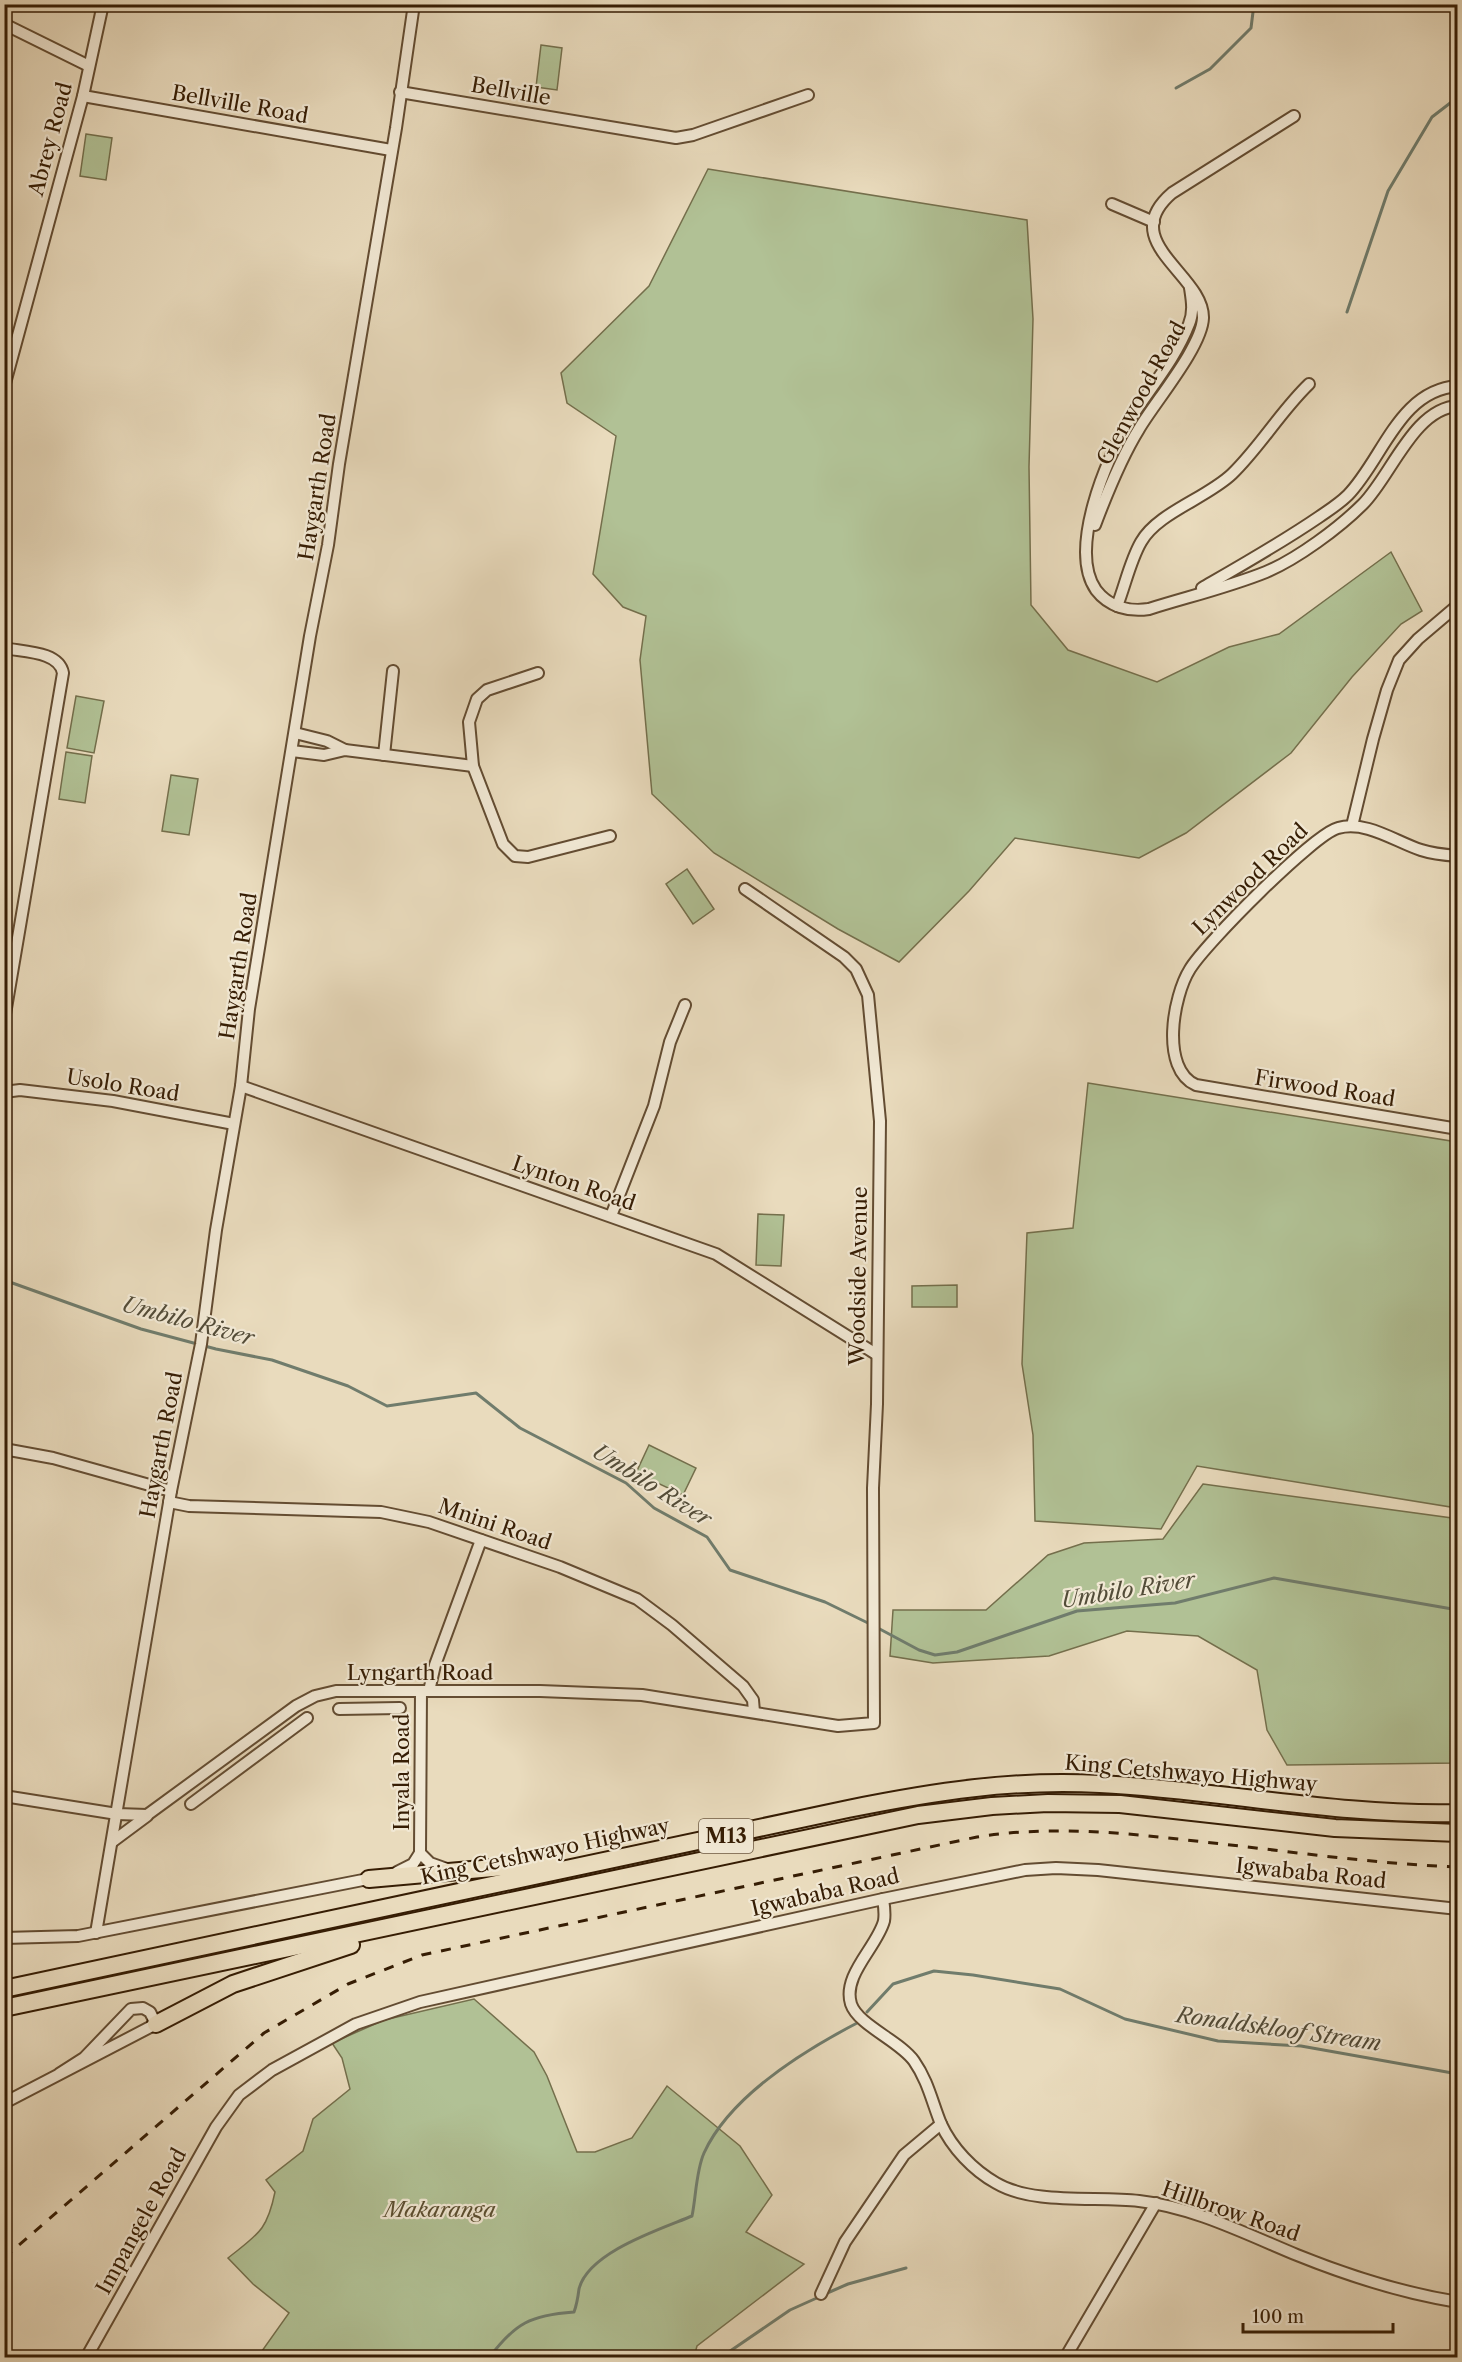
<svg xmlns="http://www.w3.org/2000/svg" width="1462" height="2362" font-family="'Libre Caslon Text',serif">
  <rect width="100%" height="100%" fill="#e9dbbd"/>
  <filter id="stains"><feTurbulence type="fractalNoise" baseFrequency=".00333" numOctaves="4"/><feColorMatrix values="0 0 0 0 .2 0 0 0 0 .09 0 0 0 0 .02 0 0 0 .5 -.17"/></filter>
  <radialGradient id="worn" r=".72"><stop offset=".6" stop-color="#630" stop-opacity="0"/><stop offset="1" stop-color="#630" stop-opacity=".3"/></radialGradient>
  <g fill="#b1c195" stroke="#746f4c" stroke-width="1.5">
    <path d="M541,45L562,48L557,90L536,87Z"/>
    <path d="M86,134L112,138L106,180L80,176Z"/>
    <path d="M708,169L1027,220L1033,319L1029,467L1031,605L1068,650L1157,682L1229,647L1279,634L1391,552L1422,611L1401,624L1352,677L1291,753L1186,833L1139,858L1015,838L969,891L899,962L838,929L714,853L652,794L640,660L646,616L623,607L593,574L616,436L567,403L561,373L649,286Z"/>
    <path d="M76,696L104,701L94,753L67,748Z"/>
    <path d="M66,752L92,756L85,803L59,799Z"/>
    <path d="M171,775L198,779L189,835L162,831Z"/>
    <path d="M687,869L714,909L693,924L666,884Z"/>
    <path d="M1088,1083L1457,1142V1508L1197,1466L1161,1529L1035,1521L1033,1435L1022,1364L1027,1233L1073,1228Z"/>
    <path d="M758,1214L784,1215L781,1266L756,1265Z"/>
    <path d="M957,1285V1307H912V1286Z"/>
    <path d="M649,1445L696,1468L683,1495L636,1473Z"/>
    <path d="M1203,1484L1452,1518L1458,1540L1457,1763L1287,1765L1267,1730L1257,1670L1198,1636L1127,1631L1049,1656L933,1663L890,1656L893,1610H986L1048,1555L1084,1543L1163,1539Z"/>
    <path d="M474,1999L534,2052L547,2076L577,2152H595L632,2138L667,2086L740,2146L772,2195L746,2232L804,2264L697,2346L694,2357L257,2358L289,2313L253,2284L228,2258C258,2234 267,2231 275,2192L266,2180L303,2151L313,2119L350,2089L342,2058L332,2043L384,2020Z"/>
  </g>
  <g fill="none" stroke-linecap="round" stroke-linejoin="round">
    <g stroke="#707c6c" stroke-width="3">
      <path d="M1176,88L1210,69L1251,28L1254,4"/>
      <path d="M1347,312L1388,191L1432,117L1458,97"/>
      <path d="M4,1280L141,1329L216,1349L272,1360L348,1386L387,1406L476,1393L520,1428L626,1483L654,1508L707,1537L730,1570L825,1602L870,1624"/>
      <path d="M876,1627L919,1650L935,1655L957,1652L1077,1611L1175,1603L1274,1578L1458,1610"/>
      <path d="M867,2012L893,1984L934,1971L973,1975L1060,1989L1125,2019L1218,2041L1301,2046L1458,2074"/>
      <path d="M825,2294L848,2284L906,2268"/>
      <path d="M489,2358C515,2323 531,2315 574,2312C577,2304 578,2297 579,2289C588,2252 661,2229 692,2216C696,2197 696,2171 704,2153C730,2096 805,2050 859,2022"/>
      <path d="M720,2358L790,2310L819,2297"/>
    </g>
    <g stroke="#634c32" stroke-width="14">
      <g id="minor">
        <path d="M4,24L89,66"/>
        <path d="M400,92L676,138L693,135L808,95"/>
        <path d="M83,96L391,150"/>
        <path d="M1112,204L1154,222"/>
        <path d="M1190,288C1192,301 1194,312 1189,324C1175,360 1149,389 1129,421C1106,459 1068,550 1096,590C1109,607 1129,612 1149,609C1187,597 1229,587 1266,572C1297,559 1339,528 1363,504C1391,476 1414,408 1458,406"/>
        <path d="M4,387L83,96L103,4"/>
        <path d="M1095,525C1107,493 1121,458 1139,429C1154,403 1202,347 1203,318C1204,274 1115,242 1172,193L1294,116"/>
        <path d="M1202,588C1242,565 1281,543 1319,517C1329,510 1339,504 1348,495C1383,459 1399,390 1458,386"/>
        <path d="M1117,606C1125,586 1130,561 1141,542C1157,513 1207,498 1232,474C1260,447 1280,412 1309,384"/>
        <path d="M4,648C23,652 59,651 63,673L4,1020"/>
        <path d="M538,673L487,690L477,699L469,722L473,766L503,844L515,856L528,857L610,836"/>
        <path d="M295,733L327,741L345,750"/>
        <path d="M292,751L324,755L345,750L473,766"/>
        <path d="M384,755L393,671"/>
        <path d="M1352,826L1373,739L1387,690L1399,660L1418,639L1458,605"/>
        <path d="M1458,856C1445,855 1433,854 1421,850C1396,842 1366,820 1338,828C1314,834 1205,944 1190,969C1173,996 1160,1069 1196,1085L1458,1129"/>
        <path d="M241,1086L716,1254L876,1354"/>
        <path d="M4,1092L20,1090L113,1101L234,1124"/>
        <path d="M611,1216L654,1106L670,1042L685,1005"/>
        <path d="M4,1449L53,1458L171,1491"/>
        <path d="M169,1502L189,1506L381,1512L429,1522L560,1567L637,1599L672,1625L743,1686L753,1700L754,1712"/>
        <path d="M429,1691L435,1665L481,1540"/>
        <path d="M339,1709L400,1708"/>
        <path d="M4,1796L117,1814L147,1815L296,1706L315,1696L336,1691H540L642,1695L838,1726L874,1723L873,1488L877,1404L880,1121L868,995L856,969L844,957L745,889"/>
        <path d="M191,1804L307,1718"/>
        <path d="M112,1842L147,1816"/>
        <path d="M420,1853L430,1863L447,1869"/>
        <path d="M397,1872L413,1864L420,1853L421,1691"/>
        <path d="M883,1899C884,1905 885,1915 884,1921C877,1947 842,1975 851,2004C858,2025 900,2041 914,2061C928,2081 932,2102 941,2124C952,2148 973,2170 996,2183C1033,2205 1096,2196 1139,2201C1193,2207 1246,2234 1297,2255C1349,2276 1402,2293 1458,2302"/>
        <path d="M96,1933L171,1491L201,1344L216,1230L241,1086L249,1009L310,636L328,545L339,464L396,128L414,4"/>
        <path d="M4,1938L78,1936L373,1878"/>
        <path d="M4,2103L156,2024L150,2012L143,2008L131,2009L84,2058L59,2074"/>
        <path d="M821,2294L845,2242L904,2155L941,2124"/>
        <path d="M86,2358L216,2127L239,2095L272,2070L356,2024L420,2002L883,1899L1025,1870L1056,1868L1098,1870L1458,1909"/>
        <path d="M1065,2358L1156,2203"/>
      </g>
    </g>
    <g stroke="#361d04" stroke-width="20">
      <g id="highway">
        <path d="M369,1879L550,1863"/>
        <path d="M4,1989L848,1809C932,1792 1014,1779 1100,1784C1220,1790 1337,1816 1458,1813"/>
        <path d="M4,2008L918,1815L992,1806L1048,1803L1120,1804L1335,1828L1458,1833"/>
        <path d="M156,2024L233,1984L351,1945"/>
      </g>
    </g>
    <use href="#minor" stroke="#f1e8d4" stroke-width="10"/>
    <use href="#highway" stroke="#e9dbbd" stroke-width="16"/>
    <path stroke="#361d04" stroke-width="3" stroke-dasharray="10 10" stroke-linecap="butt" d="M4,2258L264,2033L348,1984L422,1955L977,1837C1054,1825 1127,1833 1204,1842C1288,1851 1373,1864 1458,1867"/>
  </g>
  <g text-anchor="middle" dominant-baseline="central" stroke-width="4.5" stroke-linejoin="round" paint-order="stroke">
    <rect fill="#f1e8d4" stroke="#6e5a42" stroke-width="1.5" x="699" y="1819" width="54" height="34" rx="4.5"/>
    <g font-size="20" font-weight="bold" fill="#361d04">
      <text x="726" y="1836">M13</text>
    </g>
    <g font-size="21" fill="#361d04" stroke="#f1e8d4">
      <text transform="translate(511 91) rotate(10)">Bellville</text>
      <text transform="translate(240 104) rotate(10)">Bellville Road</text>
      <text transform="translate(50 139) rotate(-75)">Abrey Road</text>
      <text transform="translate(1141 393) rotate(-61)">Glenwood Road</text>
      <text transform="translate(317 487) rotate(-81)">Haygarth Road</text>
      <text transform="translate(1250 879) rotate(-44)">Lynwood Road</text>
      <text transform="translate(238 966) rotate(-81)">Haygarth Road</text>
      <text transform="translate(123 1085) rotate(9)">Usolo Road</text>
      <text transform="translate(1325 1088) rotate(9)">Firwood Road</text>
      <text transform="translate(574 1183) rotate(19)">Lynton Road</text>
      <text transform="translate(858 1276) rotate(-89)">Woodside Avenue</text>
      <text transform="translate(161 1445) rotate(-79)">Haygarth Road</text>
      <text transform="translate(495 1524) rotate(19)">Mnini Road</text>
      <text x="420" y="1672">Lyngarth Road</text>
      <text transform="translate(401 1772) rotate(-90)">Inyala Road</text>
      <text transform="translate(1191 1773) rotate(5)">King Cetshwayo Highway</text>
      <text transform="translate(545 1851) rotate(-12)">King Cetshwayo Highway</text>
      <text transform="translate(1311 1873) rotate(6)">Igwababa Road</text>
      <text transform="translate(825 1892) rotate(-13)">Igwababa Road</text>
      <text transform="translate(1231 2211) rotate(19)">Hillbrow Road</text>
      <text transform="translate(141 2221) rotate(-61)">Impangele Road</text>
    </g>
    <g font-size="21" font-style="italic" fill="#5b4e30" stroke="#f1e8d4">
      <text x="440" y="2209">Makaranga</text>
    </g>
    <g font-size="22" font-style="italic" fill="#534c38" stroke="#f1e8d4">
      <text transform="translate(188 1321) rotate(15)">Umbilo River</text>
      <text transform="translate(652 1485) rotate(32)">Umbilo River</text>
      <text transform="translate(1128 1590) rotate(-9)">Umbilo River</text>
      <text transform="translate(1279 2029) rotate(8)">Ronaldskloof Stream</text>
    </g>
  </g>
  <rect width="1462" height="2362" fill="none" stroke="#e9dbbd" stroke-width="24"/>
  <rect x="6" y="6" width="1450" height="2350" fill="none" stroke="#361d04" stroke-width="3"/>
  <rect x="12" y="12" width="1438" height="2338" fill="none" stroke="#361d04" stroke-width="1.5"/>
  <path d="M1243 2323v9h150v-9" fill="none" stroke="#361d04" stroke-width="3"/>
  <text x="1252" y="2323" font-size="18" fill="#361d04" stroke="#f1e8d4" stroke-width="4.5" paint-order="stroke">100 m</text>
  <rect width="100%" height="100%" filter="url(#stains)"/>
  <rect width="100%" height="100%" fill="url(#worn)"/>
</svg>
